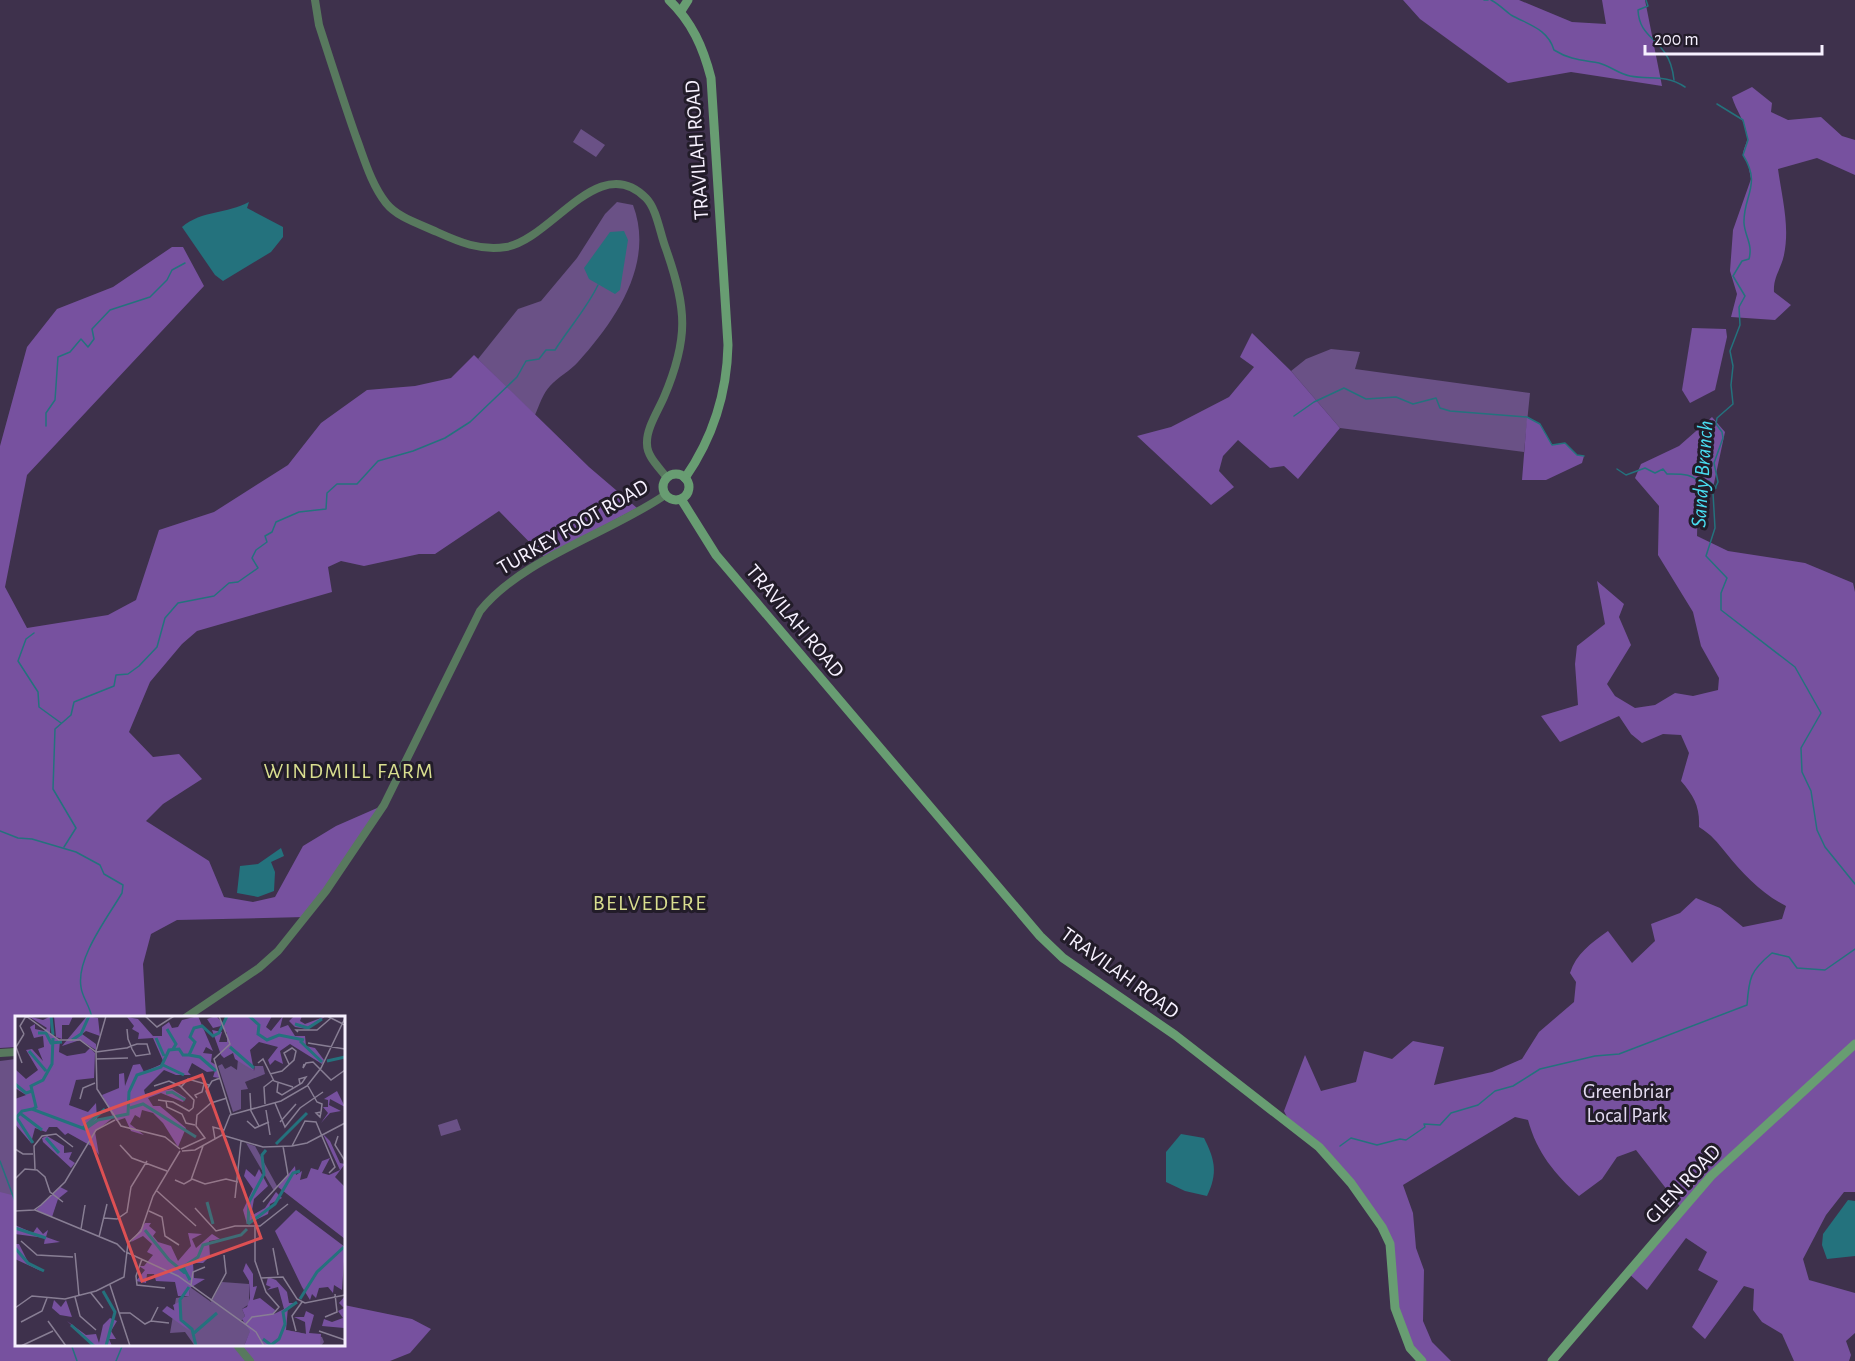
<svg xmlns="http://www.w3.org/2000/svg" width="1855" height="1361" font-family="'Alegreya Sans',sans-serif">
  <rect width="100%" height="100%" fill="#3e314c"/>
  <g fill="#6a5186">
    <path d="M581,129L605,145L596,157L573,142Z"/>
    <path d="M617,202L633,205C655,263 616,320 578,362C570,371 558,377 550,386C543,393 539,406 535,415L478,359L518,309L541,301L577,258L605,214Z"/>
    <path d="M1331,349L1360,352L1355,369L1530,393L1524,452L1340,428L1291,371L1306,359Z"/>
    <path d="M16,1059V1344L0,1361V1061Z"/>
    <path d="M457,1119L461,1130L441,1136L438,1125Z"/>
  </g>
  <g fill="#77519f">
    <path d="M1403,0H1519L1572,22L1606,24L1602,0H1645L1662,86L1571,72L1508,83L1420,19Z"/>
    <path d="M1752,87L1772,103L1771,112L1788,120L1821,117L1842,136L1855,140V175L1817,158L1778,169C1782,198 1790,226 1784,255C1781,269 1773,277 1774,292L1791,305L1775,320L1731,317L1737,294L1730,271L1733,230L1751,179L1748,164L1743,155C1743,148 1748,143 1747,137C1746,122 1736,111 1732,97Z"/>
    <path d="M172,247H183L204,286L27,475L5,587L27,628L108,615L136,600L159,530L214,512L288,465L321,423L367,390L415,386L451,378L474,355L589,467L637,508L544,557L499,511L435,554H419L364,566L341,561L328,567L332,592L197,631L182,644L150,682L129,732L153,757L179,754L202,779L163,804L146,821L209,861L224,897L253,902L275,897L303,846L336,826L384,805L305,917L177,920L151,934L143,964L146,1017L16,1018V1047L0,1048V446L27,347L57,309L113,287Z"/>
    <path d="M1692,328L1726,329L1727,337L1715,390L1690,403L1682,390Z"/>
    <path d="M1252,333L1291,371L1340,428L1298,479L1284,466L1270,468L1238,440L1223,456L1219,471L1234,487L1211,505L1137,436L1171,427L1229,397L1254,367L1240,357Z"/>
    <path d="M1527,417L1540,424L1552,445L1565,443L1577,455L1584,456L1582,463L1546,480H1522Z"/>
    <path d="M1712,417L1725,432L1713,488L1698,498L1697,536L1728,551L1805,563L1853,583L1855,592V1192H1844L1826,1215L1803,1259L1809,1280L1855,1293V1333L1846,1341L1851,1355L1849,1361H1794L1782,1334L1762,1322L1753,1310L1754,1289L1744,1286L1705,1339L1692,1327L1718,1281L1698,1270L1707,1252L1686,1238L1647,1290L1628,1273L1682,1209L1636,1150L1617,1157L1602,1179L1579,1196C1555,1174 1537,1153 1528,1120L1515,1117L1403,1185L1413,1213L1416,1248L1424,1270L1423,1321L1432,1342L1451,1361H1422L1416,1356L1395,1308L1390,1244L1351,1183L1290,1123L1284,1111L1305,1055L1321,1091L1356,1082L1364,1051L1392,1059L1413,1041L1444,1047L1434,1085L1492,1072L1522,1059L1539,1032L1574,1002L1576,982L1570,973C1576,954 1591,943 1608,931L1632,963L1655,941L1651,924L1680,913L1696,898L1720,908L1743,927L1782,919L1786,906C1762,894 1743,874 1726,853C1717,842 1712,835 1699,827C1700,807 1694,796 1681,781L1689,753L1681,735L1663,734L1642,743L1631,734L1619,716L1560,742L1541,716L1578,705L1575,664L1577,646L1605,624L1597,581L1624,604L1619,617L1631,645L1607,684L1615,696L1635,708L1655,705L1675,693L1693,696L1718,690L1719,678L1701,646L1693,612L1658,555L1659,506L1635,478L1641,464L1679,446Z"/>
    <path d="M0,1192L16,1196V1344H344V1305L412,1319L431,1329L410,1353L390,1361H0Z"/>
  </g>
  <g fill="#24727d">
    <path d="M249,202L247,208L283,227V237L271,252L223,281L215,275L182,227C202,210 227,214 249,202Z"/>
    <path d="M624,231L628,240L620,290L615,294L589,279L584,268L610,232Z"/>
    <path d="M281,848L284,856L271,862L275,872L274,891L258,897L237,893L240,866L258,864Z"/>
    <path d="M1181,1134L1204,1138C1215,1160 1218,1173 1207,1196L1185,1191L1166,1182V1152Z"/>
    <path d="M1848,1200L1855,1201V1256L1827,1259L1822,1245L1823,1234Z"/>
  </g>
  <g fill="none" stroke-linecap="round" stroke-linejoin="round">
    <g stroke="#24727d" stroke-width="1.5">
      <path d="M1484,0H1488"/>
      <path d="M1491,0C1499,4 1504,10 1511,15C1529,25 1548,29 1554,50C1570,60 1582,60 1599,63C1610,66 1619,74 1630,76C1651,80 1665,74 1685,87"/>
      <path d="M1646,0L1648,6L1638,10C1639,33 1654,37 1665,53C1670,60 1673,71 1674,80"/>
      <path d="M1717,104L1743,120L1748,140L1743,155C1762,185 1743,196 1744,223C1745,237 1753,244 1749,259L1742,261L1733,276L1745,296L1739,307L1740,325L1730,351L1733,366L1731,385L1733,404L1717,418L1716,424L1722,432L1723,438L1714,463L1718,482L1713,493L1715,528L1706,556L1727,578L1721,593V610L1795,667L1821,713L1801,748L1802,772L1811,791L1817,830L1825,847L1855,884"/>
      <path d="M1294,416L1314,402L1344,388L1366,399L1396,397L1413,404L1436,398L1440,408L1450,411L1527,417L1540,424L1552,445L1565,443L1577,455L1584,456"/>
      <path d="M46,426V413L55,400L58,357L70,352L81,339L88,347L94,339L92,329L110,310L150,297L167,280L172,270L185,263"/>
      <path d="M1617,469L1626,475L1645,468L1655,473L1663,469L1667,474C1681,474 1693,473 1702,485L1709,481L1716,488"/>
      <path d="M34,633L26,639L18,661L38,692L39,707L61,723"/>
      <path d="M0,831L18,838L32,839L76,852L100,865L104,874L123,885L122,893C108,917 76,958 81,987C82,997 90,1006 92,1018"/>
      <path d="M64,847L76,828L53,789L55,729L71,715L74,702L114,686L116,675L128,674L139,666L157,647L165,618L178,603L214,596L229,583L238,582L258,568L252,558L256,550L267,542L265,536L272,532L276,522L299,512L326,509L327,493L337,484H357L378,461L413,451L445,438L470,422L517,377L526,361L539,359L546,350H555C569,328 587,308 598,285"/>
      <path d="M1340,1146L1351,1138L1377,1145L1400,1139L1406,1140L1425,1127L1424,1124L1440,1125L1451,1113L1478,1105L1495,1091L1513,1086L1540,1069L1595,1056L1619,1054L1747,1005C1749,978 1750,971 1772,953L1789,957L1797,968L1825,970L1855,949"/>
      <path d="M0,1161L16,1204"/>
      <path d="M71,1344L77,1361"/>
      <path d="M116,1361L123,1344"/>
    </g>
    <g stroke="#58795e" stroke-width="8">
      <path d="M315,0L319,25C331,62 343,100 356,137C364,158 371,184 386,203C398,218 420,224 437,232C459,242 480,251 506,247C552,239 599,150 646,198C657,209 660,234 666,249C687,309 689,338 664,397C658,411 646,429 647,444C647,457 660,468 667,478"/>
      <path d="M185,1018L259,968L278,951L326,891L384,805L480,611C521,559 610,533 665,495"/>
      <path d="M0,1053L16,1052"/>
      <path d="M236,1344L250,1361"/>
    </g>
    <g stroke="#689d72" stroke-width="9">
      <path d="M669,0C692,22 703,47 711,78L728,345C727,393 712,439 685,478"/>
      <path d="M681,11L688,0"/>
      <circle cx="676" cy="487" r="13"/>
      <path d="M681,499L716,555L1040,936L1063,958L1175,1035L1319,1147L1351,1183L1382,1227L1390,1244L1395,1308L1410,1348L1422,1361"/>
      <path d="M1552,1361L1711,1176L1855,1044"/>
    </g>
  </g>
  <g text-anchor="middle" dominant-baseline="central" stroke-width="6" stroke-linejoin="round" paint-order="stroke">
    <g font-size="21" fill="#f7f1ff" stroke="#221c29">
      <text transform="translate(697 150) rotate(-94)">TRAVILAH ROAD</text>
      <text transform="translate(573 527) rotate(-30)">TURKEY FOOT ROAD</text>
      <text transform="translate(795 621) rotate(50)">TRAVILAH ROAD</text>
      <text transform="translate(1120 973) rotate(36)">TRAVILAH ROAD</text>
      <text transform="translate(1683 1184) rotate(-47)">GLEN ROAD</text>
    </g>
    <g font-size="21" fill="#e3daf0" stroke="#221c29">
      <text x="1627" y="1091">Greenbriar<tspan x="1627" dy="24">Local Park</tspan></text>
    </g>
    <g font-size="22" font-style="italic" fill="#49dcf0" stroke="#221c29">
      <text transform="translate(1702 474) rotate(-86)">Sandy Branch</text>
    </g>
    <g font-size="22" letter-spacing="1.5" fill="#d9de8f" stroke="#221c29">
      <text x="349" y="771">WINDMILL FARM</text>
      <text x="650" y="903">BELVEDERE</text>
    </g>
  </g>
  <g transform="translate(15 1016)">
    <rect width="330" height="330" fill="#3e314c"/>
    <path d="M223,43L239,55L240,50H248L250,58L230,66L233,73L226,74V93L218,96L203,50L207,48L210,53L216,50L222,54ZM231,127L240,130L262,170L259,175ZM207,266L234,268V288L227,293L230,300L226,305L307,321L309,326L306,330H250L235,316L229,330H180L170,316L155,317L161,282L174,280L175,271L196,286Z" fill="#6a5186"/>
    <path d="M13,0L28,4L36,0L35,17L45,25L44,36L52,40L70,37L75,32L80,37L79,62L61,64L54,89L73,96L81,87L82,103L98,101L87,79L104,72V58L109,57L110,70L118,49L125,48L129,56L149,47L138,22L123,23L124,17L117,13L119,10L112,1L123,3L138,20H147V11L154,6L157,12L163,11L167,4L183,0L198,35L191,31L188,37L197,38L196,46L201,49L205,62L198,61L200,55L192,56L177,47L173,56L176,59H161L149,54L129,74L130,78L157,73L171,82L168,86L146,77L133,82L138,90H145L171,112L163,131L148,107L138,97L127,94L125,102L120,99L115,108L129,119L116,115L110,102L101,105L99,101L80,116L84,139L78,131L53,117L50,119L42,111H34L31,116L20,112L16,127L0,108V83L11,79L0,72V53L11,63L23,54L11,34L17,33L28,45L23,33L29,31L28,20L19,22L15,11L20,8V13L29,15L32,12ZM39,0H58L54,9H47V23L41,21ZM72,0L83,2L85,20L71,15L67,18L81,28V34L65,24L47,30ZM201,0L208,7L212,0H257L251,11L256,15L268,0L265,12L273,9L280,20H290L291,30L300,32L309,44L307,48L275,28L265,35L268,48L260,44L255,49L253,44L263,31L244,26L235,34L239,55L220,43L218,37L209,42L206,39L197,14L207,16L204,26H212V17L206,10L198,12L192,3ZM279,0H287L285,5L290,8L311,0L292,13L280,11L274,5ZM322,75L330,91L315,83L314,89L326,95L315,97L306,107L313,97L308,91H313V84L309,83ZM308,118L315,125L325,147L330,148L320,161L330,171V223L263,171L280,150L281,159L287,155L285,164L292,162L296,152L303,154L307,145L315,142L307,157L314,159L325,154ZM32,120L49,130V137L57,136L54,143L60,147L56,152L28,126L27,122ZM231,153L240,161L244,153L253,170L239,183L236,200L250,192L261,176L267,182L255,188L253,198L232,208L228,194L238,173L229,160ZM45,171L53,175L43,183L37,201L21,194ZM281,194L330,231L327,274L319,269L318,277L313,271L304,272L301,282L297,278L295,284L287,271L260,215ZM130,207H136L134,210L141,216L138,220L143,226L156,230L163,245L176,230L173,217L187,218L177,223L181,232L197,218L205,223L194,225L195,240L188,247H178L179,262L190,263L175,272L174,280H163L160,266L141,265L139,258H132L131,267L121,265L130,254L124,250H129L138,239L132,236L137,228L128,220L116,226ZM0,209L18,217L22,211L28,218L33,214L31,221L45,226L29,228L30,222L0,218ZM0,228H4L13,246L26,255L0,243ZM231,247L238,258V271L242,270L238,284L245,282L260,294L259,298L269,293L263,271L252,274L256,271L251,269L253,261L261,264L272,276L274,287H283L273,291L271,314L291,318L290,306L279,301H289L291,295L299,299L294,317L306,318L305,330H229L235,315L227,303L230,300L227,293L232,291L235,282L234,265L228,255ZM330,280V318L329,312L307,310L309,303L317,306L328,302L323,295L329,292L324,287ZM39,284L46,291L51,284L57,301L45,299L37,292ZM164,286V302L175,315L147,295L152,290L160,295L158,289ZM95,302L102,305L96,315L101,323H94L97,330H79L52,305L71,319L81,318L84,327L88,309Z" fill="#77519f"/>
    <path fill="none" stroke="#24727d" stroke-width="3" d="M36,0L38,19M234,0L244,9L243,18L252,24L264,19L289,24M280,8L293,12L307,3M152,13L161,28L158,33M23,17H31L36,27L47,26M141,22L149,40M57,24L66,18L74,0M285,25L307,46M215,31L239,52M14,35L31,55M174,39L185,41L201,55M312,45L330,41M148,49L169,59M0,68L11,77L17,75M151,77L157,76L170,84M115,92L128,88L181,121M18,93L21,91L16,70L28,64L37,48L38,22M6,98L27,114M2,102L18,127M0,103L7,95L17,93L70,113L83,104L113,98L114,76L122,59L146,51L154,34L164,33L168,39H174L180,26L175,21L179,12L187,10L198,20L204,17L212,0M68,112L90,93M31,122L44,137M261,128L292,97M192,186L198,208M233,208L234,186L249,158L247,139L251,134M233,208L260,188L278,157L285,155M0,212L31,222M130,214L154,244L170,257M0,232L13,247L29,255M175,264L168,251L183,241L188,229L226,219L232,213M174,271L165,284L166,304L177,313L181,330M88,275L100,296L91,330M285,283L302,256L329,231M56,309L79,330M179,317L202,297M248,323L256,329L264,323L270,308L268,296L282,286"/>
    <path fill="none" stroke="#887e94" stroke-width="1.5" d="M11,0L44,24H65L81,36M91,0L81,35L82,73L106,110L150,121L165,133M130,0L142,11L159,0M204,0L215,28L199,43L216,98M312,0L330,9M283,16L281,14H302L316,2M9,18L5,10L11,0M293,27L330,33M81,36L111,32H112L116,30L122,28H132L135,38L121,40L117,33L116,30L113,23L112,13M81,43L113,42M7,47L1,31L9,18M243,47L248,43L259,65L278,71M289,48L288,52L291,47L298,46L316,64L330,54M255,58L267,55L279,44L281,35L277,32L269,37L274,48M263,67L262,76L267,79L287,67L291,61L284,63L285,68M139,70L154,65L165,70L179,84L178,92M293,70L302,86L307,88L306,96L301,97L305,101L306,96M166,71L173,63L194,69M235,77L236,95L244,110M182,82L180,79L187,76L189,68M65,83L68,72L80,67M143,84L158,86L174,95L178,92M151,85L152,91L167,98L171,107L180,109M196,87L191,75L197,65L205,62M260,87L270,111L285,92L308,76M250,88L249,71L258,64M251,94L255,119M232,105L240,112L254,106M265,106L281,88M207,119L215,99L266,85L292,70L306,52L330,2M207,119L248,131L277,130L292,127L330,107M323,120L320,129L330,145M200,123L198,111L209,114M105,129L117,142L152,155M277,130L290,105L301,106L320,151L314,157M0,133L8,138H18M166,133L190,122L181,110L182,99L196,87L212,82M167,135L180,134L207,119M20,153L19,130L27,120L41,118L58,131M0,163L10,153L22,154L30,161L35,176L48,186M177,163L190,168L211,163L223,166M160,164L169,168L176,164L188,130M142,175L181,210M220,182L226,125M248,186L273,159L268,130M180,192L201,215L220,210H245L273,188M20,194L102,228L110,236M0,195L19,194L26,189L50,166L81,114L100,104M134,195L147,201L150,220L164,229M89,202L102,203L112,196L116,171L132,145M66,213L70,189M84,221L92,188M6,225L22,239L58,241M258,232L263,259M111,236L163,260L241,316L249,330M60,237L64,280M127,243L121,260L122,269L150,272M246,262L268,261L282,283L290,287L330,279M95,269L115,330M176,269L178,256L190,251M76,277L88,292M60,281L65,300L81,314M196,285L211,257L209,239M0,292L17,280L50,283L81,275L109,261L113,227L126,215L138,180L165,135M104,297H115L130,308L136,305L143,291M310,301L322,296L320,278M33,305L51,330M136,305L154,307M6,306L27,295L32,282M231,308L237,301L258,298L264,291L251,276L240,245V211M281,315L277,300L287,286M304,315L330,324M6,330L38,315M118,330H141"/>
    <path fill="#dd5053" fill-opacity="0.15" stroke="#dd5053" stroke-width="3" d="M187,59L246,222L127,265L68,103Z"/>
    <rect width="330" height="330" fill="none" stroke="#f7f1ff" stroke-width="3"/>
  </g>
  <path d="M1645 45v9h177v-9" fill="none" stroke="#f7f1ff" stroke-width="3"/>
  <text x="1654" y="45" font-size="18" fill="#f7f1ff" stroke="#221c29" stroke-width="4.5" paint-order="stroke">200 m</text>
</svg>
